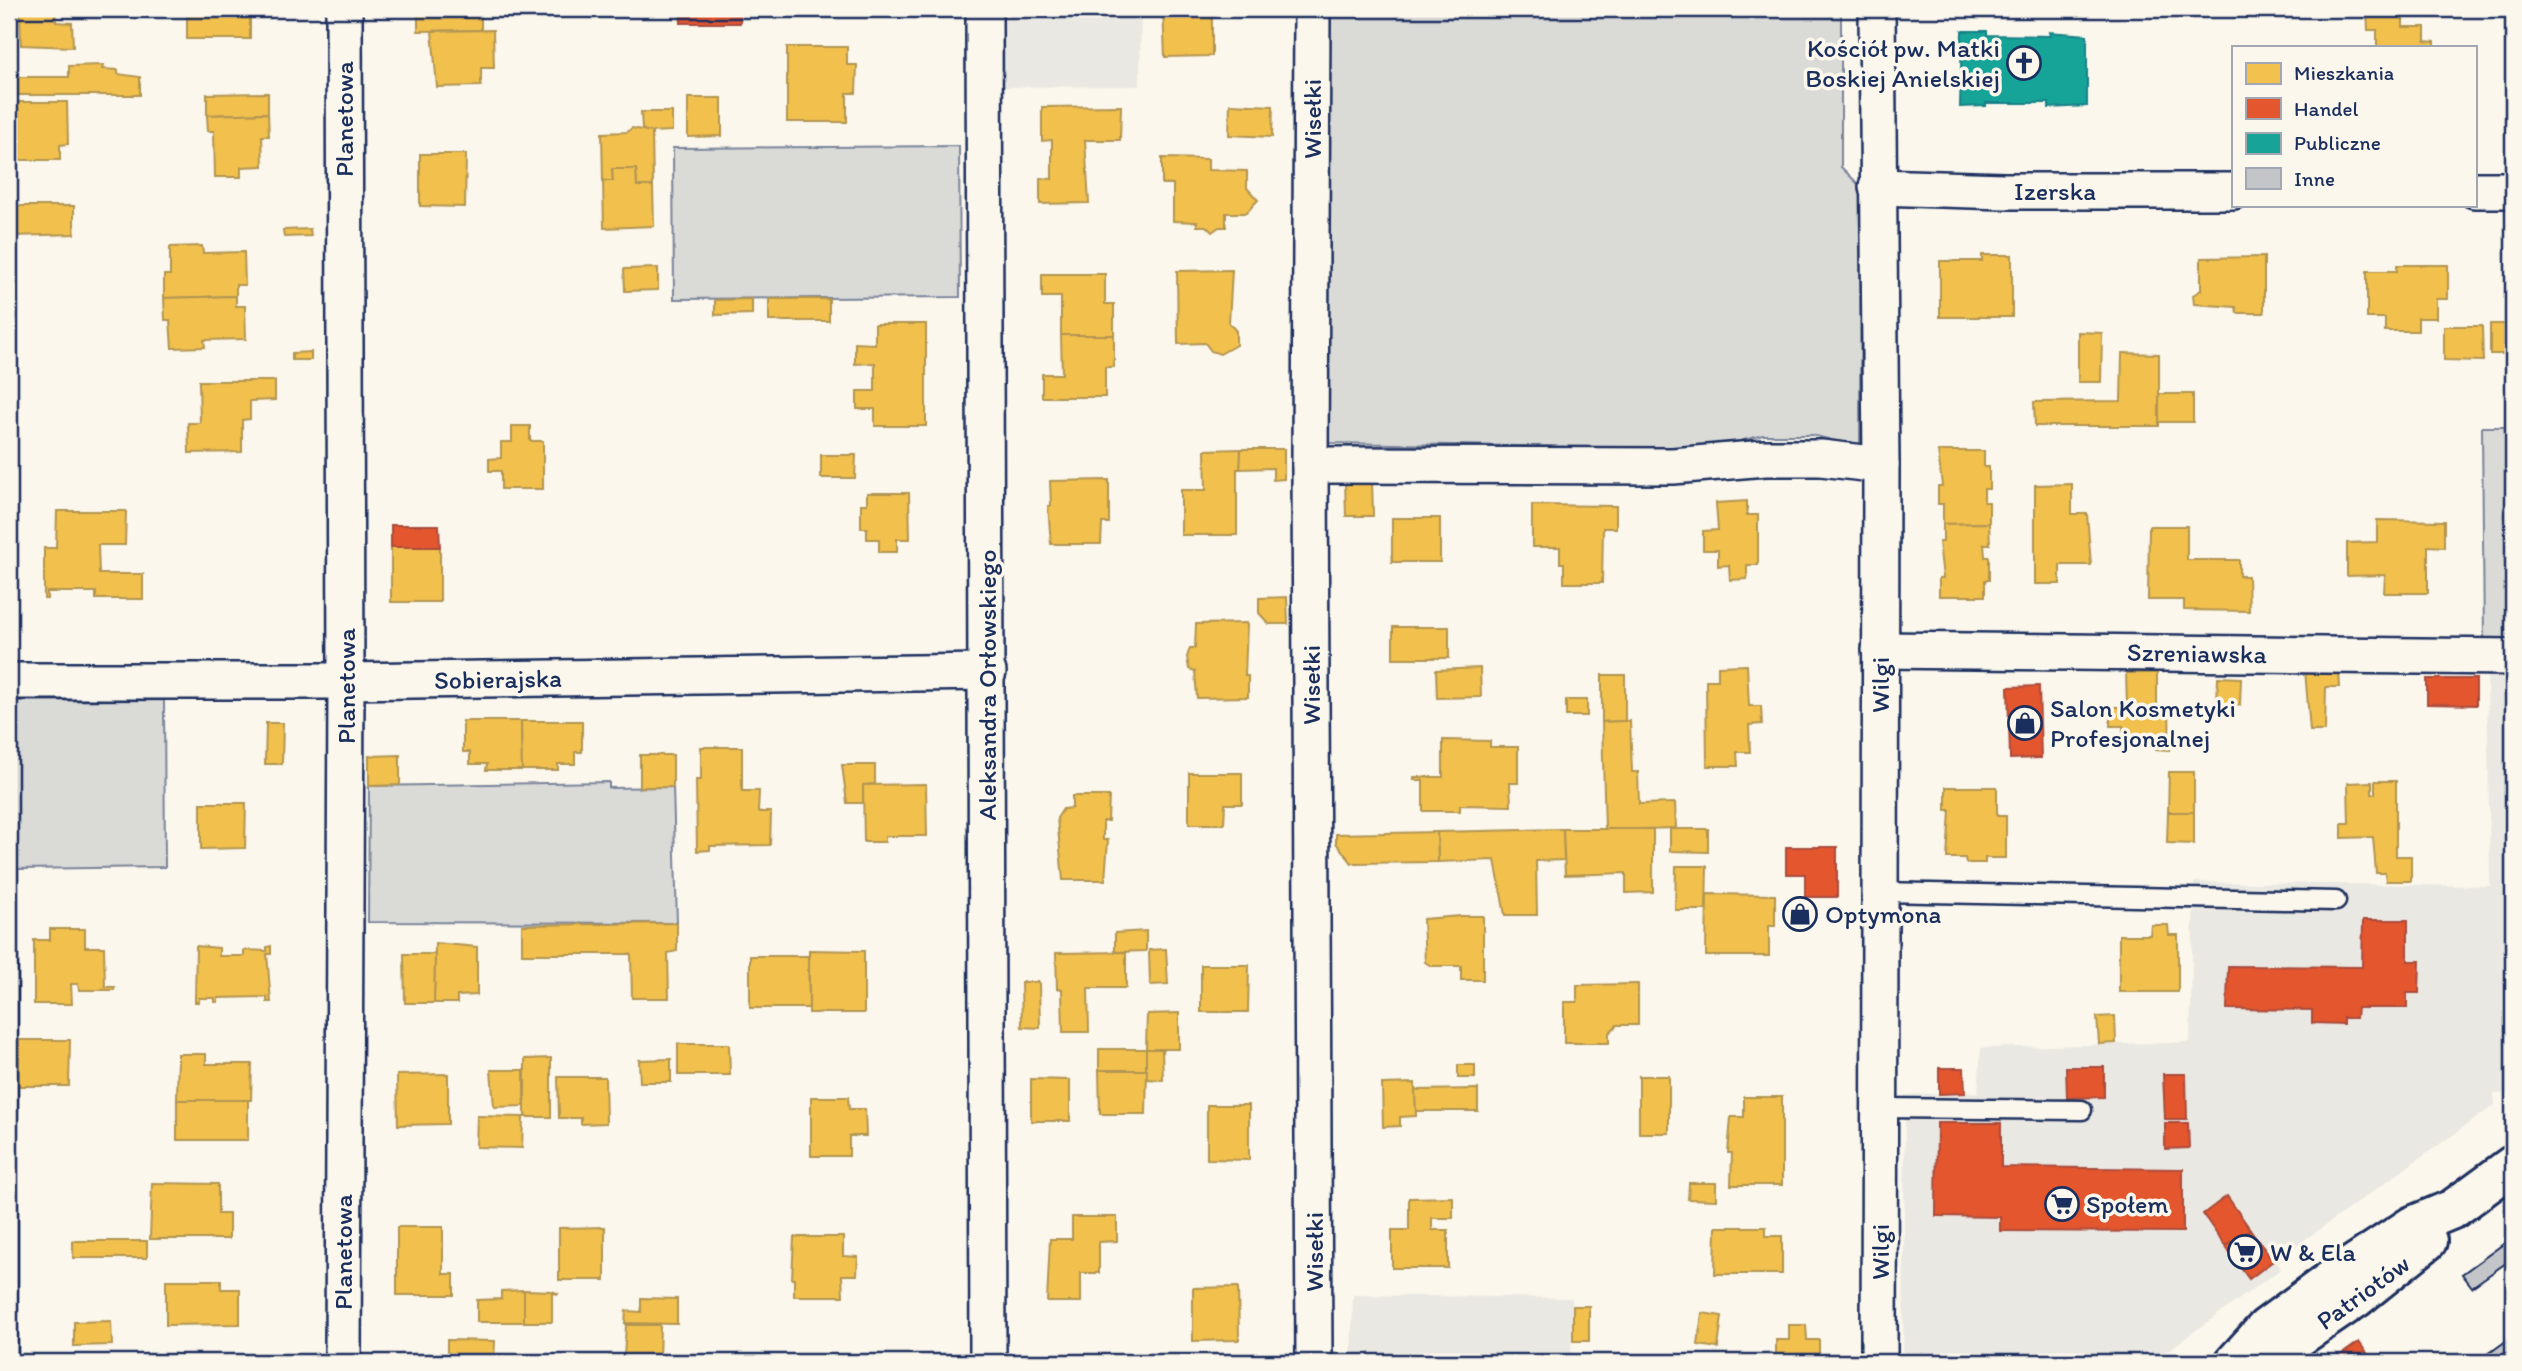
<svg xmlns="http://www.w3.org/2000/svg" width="2522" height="1371" font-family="Itim,sans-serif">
  <rect width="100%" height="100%" fill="#fbf7ec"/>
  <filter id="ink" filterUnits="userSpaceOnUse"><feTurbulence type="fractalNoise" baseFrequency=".0143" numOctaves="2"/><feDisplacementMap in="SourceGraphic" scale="14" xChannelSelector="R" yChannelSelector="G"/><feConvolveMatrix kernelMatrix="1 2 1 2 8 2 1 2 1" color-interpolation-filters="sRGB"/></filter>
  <g filter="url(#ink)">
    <g fill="#eae8e2">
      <path d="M1002,9H1141L1140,86L1002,87Z"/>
      <path d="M2487,671L2513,672V1093L2494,1094L2495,1105L2276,1260L2281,1269L2152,1362H1903L1905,1095L1978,1092L1981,1048L2190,1042L2194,882L2490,886Z"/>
      <path d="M1353,1295L1572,1298L1571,1362H1351Z"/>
    </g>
    <g fill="#dadad7" stroke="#7a849a" stroke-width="2">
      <path d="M1328,9H1841V167L1861,187L1860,447L1812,435H1763L1709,449L1329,443Z"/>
      <path d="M959,146L960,297L674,299L673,148Z"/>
      <path d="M2482,427H2513V643L2484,642Z"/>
      <path d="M164,700L165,867L18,869V1362H9V701Z"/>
      <path d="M609,782V788L673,787L677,923L368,922L369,786Z"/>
    </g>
    <g fill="#f2c14e" stroke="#b29553" stroke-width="2">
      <path d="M20,9H55L56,22L72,23L73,47L21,45Z"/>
      <rect x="187" y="9" width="63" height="30"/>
      <path d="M418,9H481V30L418,31Z"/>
      <path d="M1163,9H1212V56L1165,57Z"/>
      <path d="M2367,9H2403V27H2425V41L2435,42V47H2377V30H2368Z"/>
      <rect x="2484" y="9" width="29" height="4"/>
      <path d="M493,30L494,68H481V86L437,87L432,31Z"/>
      <rect x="2508" y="32" width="5" height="75"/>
      <path d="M787,47H847V65H857L856,93H847V122H787Z"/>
      <path d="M103,65L102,69L118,70V74L140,77V95H15V77H69V66Z"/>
      <path d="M268,93V113L207,115V94Z"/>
      <path d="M688,98H722V136L688,137Z"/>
      <path d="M15,102H67L68,144L60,145V160H15Z"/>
      <path d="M1230,104L1273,106L1272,137L1229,135Z"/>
      <path d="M1121,106L1120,140H1085L1089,203L1040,204V178L1052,179V140L1042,141V107Z"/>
      <path d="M641,112H672V131L647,132L642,129Z"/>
      <path d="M268,113L269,136H262L263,166L241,167V177H215L214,131H208L207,115Z"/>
      <path d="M632,128L652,132L653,186H637L636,169H612L613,181H603L602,133L627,132Z"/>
      <path d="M420,154H466L465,207L420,206Z"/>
      <path d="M1162,158L1208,159V170L1247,171V188L1258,200L1246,213H1226V227H1219L1212,232L1206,226H1197V222L1173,221V184H1162Z"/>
      <path d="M612,169H636L637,186H653L654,226L604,228L603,181H613Z"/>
      <path d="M15,206H74V234L15,236Z"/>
      <path d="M310,229L311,236L284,237L283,230Z"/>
      <path d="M202,246L203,253L244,252L245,285H236V296L164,298V275H170V247Z"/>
      <path d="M1982,255H2012V317H1940V261H1982Z"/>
      <path d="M2264,257V313H2237L2236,307L2194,304L2193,295L2201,290V258Z"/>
      <path d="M2397,265H2448V299H2436V318H2418V331H2385V318H2367V271H2397Z"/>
      <path d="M658,268V290L625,291L624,269Z"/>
      <path d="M1232,270L1229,323L1236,331V345L1220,354L1211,351L1205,343L1178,344L1177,271Z"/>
      <path d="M1042,274H1105V304H1114V335H1061V297H1042Z"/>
      <path d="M236,296V306H245L246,339L204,340L205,347L172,348L170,320H165L164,298Z"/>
      <path d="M752,299V314L715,315V300Z"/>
      <rect x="769" y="299" width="60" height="22"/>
      <path d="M2513,315V354H2490V324H2508Z"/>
      <path d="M875,324H926V426H875V409H857V391H875V363L855,364V343L875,344Z"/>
      <path d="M2444,326H2482L2483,361L2444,360Z"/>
      <path d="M2078,332L2102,333L2101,382H2078Z"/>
      <path d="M1061,335H1114V367H1105V397H1042V374H1062Z"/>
      <path d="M311,352V360H292V353Z"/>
      <path d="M2122,353L2159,354V426H2035L2034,402L2121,401Z"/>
      <path d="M199,381H275V400L250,401V419L242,420V452L189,453L188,423H200Z"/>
      <rect x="2159" y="394" width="34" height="28"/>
      <path d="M512,426H530V441H543V489H501V471H489V459L501,458V442H512Z"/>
      <path d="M1241,449H1284V479L1273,480V468L1240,469Z"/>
      <path d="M1241,449L1240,469H1237V535H1181V490H1206L1205,450Z"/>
      <path d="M1938,451H1984V467H1989V489H1984V502H1989V523L1943,524V504H1938V486H1942Z"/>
      <path d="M821,455H856L855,478H821Z"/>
      <path d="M1109,480V523H1102L1101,544H1051L1048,506H1051L1050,481Z"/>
      <path d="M1372,480L1373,516H1346L1345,481Z"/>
      <path d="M2072,484V514H2087L2091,565H2060V584H2035V485Z"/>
      <path d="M867,493H909L910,539H897V552H879V539H867V528H861V504H867Z"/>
      <path d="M1747,501V515H1758V565H1747V579L1730,580L1729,565L1718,566V550H1703V531L1718,530L1716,503Z"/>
      <path d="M1532,505L1616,506V528H1603L1602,583H1564V563H1560V547H1532Z"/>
      <path d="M57,511H126L125,545H98L99,574H143V599H96V592H47V599H44V548H56Z"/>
      <rect x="1392" y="518" width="48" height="44"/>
      <path d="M2377,520L2444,521V547L2428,546V593H2384L2385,575L2347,576V543L2377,542Z"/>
      <path d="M1989,523L1990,544H1984L1985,557H1989V580H1985V596H1939V578H1943L1939,542H1943V524Z"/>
      <path d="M2149,526H2187V560H2239V576H2248L2249,611L2184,610V600H2148Z"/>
      <rect x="391" y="547" width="49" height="55"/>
      <path d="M1287,597L1288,624H1269L1259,613V598Z"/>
      <path d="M1247,623L1245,676H1248V697L1197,698L1195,671L1189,669L1187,657L1190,648H1195L1196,624Z"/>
      <rect x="1393" y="627" width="56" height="31"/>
      <path d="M1747,665L1749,706H1761L1762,724L1749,725L1750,752H1737L1738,766H1707L1706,680H1718V666Z"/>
      <path d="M1480,668L1481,697L1437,698L1436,670Z"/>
      <path d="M2305,670H2339L2340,687H2326L2325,731H2310Z"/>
      <path d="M2126,673H2157V709H2169L2170,750L2155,749L2154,745L2123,743V726H2110V707H2127Z"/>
      <path d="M1602,675H1625V721L1602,722Z"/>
      <path d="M2218,677L2241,678L2240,705L2217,704Z"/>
      <rect x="1566" y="700" width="21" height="16"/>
      <path d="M463,721H521L522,770H486L487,764H470V752H463Z"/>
      <path d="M521,721H582V752H575V764H558V770H522Z"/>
      <path d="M1625,721H1630L1632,772H1638L1639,804L1675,803L1676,828L1605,830L1602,722Z"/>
      <path d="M266,723H283L282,764H265Z"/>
      <path d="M1443,740L1490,741V747H1518V783H1510L1511,806L1460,805V811H1423V780H1414V777H1443Z"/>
      <path d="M701,747H742V791H759L758,812H771L770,845L710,846V850L697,851L696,780H701Z"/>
      <path d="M400,755V785L369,786V756Z"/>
      <rect x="640" y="755" width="33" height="32"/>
      <path d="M842,765H875V784L863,785V803H847Z"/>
      <path d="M2169,772H2194V812H2168Z"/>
      <path d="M1189,773H1242V804H1225L1224,824H1189Z"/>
      <path d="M2375,781H2396V856H2411V881H2386L2385,873H2376L2373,837L2342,838V823H2349L2348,783L2372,782V794H2375Z"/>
      <path d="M926,784L927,836H885V842H864L863,785Z"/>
      <path d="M1946,787H1997V816H2006V858H1985V863H1966L1965,858H1947L1950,810H1946Z"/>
      <path d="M1072,796H1109L1108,821H1103V840H1108L1105,880H1063L1057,818L1063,809L1072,808Z"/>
      <path d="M201,803H246L245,848L201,849Z"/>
      <path d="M2168,812H2194V844L2167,843Z"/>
      <path d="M1563,829L1564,860L1536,861L1537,915H1505L1495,860L1438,862L1437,832Z"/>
      <path d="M1563,829H1653V892L1626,893V873L1565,875Z"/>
      <path d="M1670,829H1708V852L1670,851Z"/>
      <path d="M1437,832L1438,862L1352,863L1336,843V834Z"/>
      <path d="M1676,866H1707L1706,910H1675Z"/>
      <path d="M1707,894L1775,895V926H1769V956H1706Z"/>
      <path d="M1461,916H1483V980H1461V966H1431L1425,962L1423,919Z"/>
      <path d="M677,923V951L668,953L669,998H632L631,954H522V925Z"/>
      <path d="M2151,925H2168L2169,935H2178V992H2119V935H2150Z"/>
      <path d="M50,929H85V947H104L105,987H115L114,990H79L78,984H71L72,1004H34V940H50Z"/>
      <path d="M1146,931V951L1115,952V933Z"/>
      <path d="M435,943L477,947V995L457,996V1003H434Z"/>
      <path d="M196,946L219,948V956H244V950L267,951V947L271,946V954H267L271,1002H267V997L218,998V1002H215V998H199V1002H195Z"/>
      <path d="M1166,949L1168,984L1150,985L1149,950Z"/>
      <path d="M809,950L864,951V1013H809Z"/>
      <path d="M1126,952V988H1088L1089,1032H1063L1062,989H1057L1056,953Z"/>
      <path d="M404,954H435L434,1003H405Z"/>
      <path d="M750,956H808L809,1008H750Z"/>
      <path d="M1201,965H1249L1248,1012H1201Z"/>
      <path d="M1021,982H1039L1040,1028L1022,1027Z"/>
      <path d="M1638,984V1025H1617L1609,1033V1043H1564V1002H1577V985Z"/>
      <path d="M1179,1013V1049H1146L1147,1014Z"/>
      <path d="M2115,1016L2116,1043L2099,1044L2097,1017Z"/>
      <path d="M19,1040H70L69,1086H19Z"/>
      <path d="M678,1044H729L730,1075H678Z"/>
      <path d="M1099,1049H1146L1147,1070H1099Z"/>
      <path d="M1146,1049H1162L1163,1080L1146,1079Z"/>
      <path d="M178,1054H206V1064H252L251,1100H177Z"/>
      <path d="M551,1058V1117H525V1059Z"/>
      <path d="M671,1059V1082H640L639,1060Z"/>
      <rect x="1458" y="1065" width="17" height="13"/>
      <path d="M491,1070H524V1106L494,1107Z"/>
      <path d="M1099,1070H1147L1146,1114H1100Z"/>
      <path d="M448,1074V1124L398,1125L397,1075Z"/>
      <rect x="1639" y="1076" width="30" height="57"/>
      <path d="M558,1077H605L606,1123L581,1124V1118H559Z"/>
      <path d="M1031,1079L1070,1080V1121H1031Z"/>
      <path d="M1415,1083L1416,1116L1400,1117V1126L1383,1127L1382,1084Z"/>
      <path d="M1478,1089V1111H1416L1415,1090Z"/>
      <path d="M811,1097H848L849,1109H865L866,1136H849V1156H811Z"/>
      <path d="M1744,1097H1782V1185H1731L1732,1153H1728L1731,1117H1744Z"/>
      <rect x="177" y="1100" width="71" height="40"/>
      <path d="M1207,1105H1249V1160L1207,1159Z"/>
      <path d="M477,1116L523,1117L522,1148L476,1147Z"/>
      <path d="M152,1183L218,1184V1214H229V1239H150Z"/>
      <path d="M1689,1183H1716V1200L1688,1199Z"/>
      <path d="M1453,1197V1218H1432V1230H1448V1268H1392V1230H1409V1198Z"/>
      <path d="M1072,1217H1117V1241L1099,1242V1273H1081V1302H1047L1050,1239H1072Z"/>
      <path d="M397,1227H443V1274H454V1295H397Z"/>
      <path d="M605,1227V1280H559V1228Z"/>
      <path d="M1716,1227H1766V1236H1782V1274H1715Z"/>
      <path d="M794,1237H843V1256L858,1257L857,1275H842L843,1296H794V1279H792Z"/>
      <rect x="73" y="1241" width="74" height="17"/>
      <path d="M166,1280H221V1289H240V1324L166,1325Z"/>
      <path d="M1238,1287L1239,1340L1193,1341V1288Z"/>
      <path d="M524,1290V1322H477V1300L501,1299V1291Z"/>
      <path d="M524,1290L552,1291L559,1294L552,1293V1322H524Z"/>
      <path d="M641,1298L677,1299V1324L625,1323L626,1311L641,1312Z"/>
      <rect x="1573" y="1306" width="16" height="35"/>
      <path d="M1702,1313L1722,1316L1718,1348L1698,1345Z"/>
      <path d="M111,1321L112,1345L74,1346V1322Z"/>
      <path d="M626,1325H660L659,1362H609V1356L624,1357Z"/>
      <path d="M1789,1325H1806L1807,1340H1819V1362H1776V1340H1789Z"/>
      <path d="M447,1340L495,1341L494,1362H447Z"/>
    </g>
    <g fill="#e4572e" stroke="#a84b3c" stroke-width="2">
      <path d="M680,9H740V23H681Z"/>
      <path d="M391,525H439L440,547H391Z"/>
      <path d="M2427,679H2476V705L2427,704Z"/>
      <path d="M2039,686L2041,758L2010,759L2008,687Z"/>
      <path d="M2511,837H2513V905Z"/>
      <path d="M1786,847H1837V897H1805V874H1786Z"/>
      <path d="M2363,920H2408V961H2420L2419,993H2407V1008H2357L2356,1018H2343V1024L2312,1023V1010L2227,1009L2228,966L2362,967Z"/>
      <path d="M2066,1067H2104V1097L2067,1098Z"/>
      <path d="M1939,1068H1964L1965,1093L1939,1094Z"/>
      <path d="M2163,1074H2186L2187,1119H2165Z"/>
      <path d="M1937,1123H2001V1167L2183,1169V1232L2000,1231V1217L1936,1216Z"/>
      <path d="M2165,1123H2188L2189,1148L2165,1149Z"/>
      <path d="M2227,1196L2250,1229L2225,1246L2203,1214Z"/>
      <path d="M2250,1229L2273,1261L2249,1279L2225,1246Z"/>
      <path d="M2359,1342L2371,1359L2366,1362H2331Z"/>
    </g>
    <path fill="#17a398" stroke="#188087" stroke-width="2" d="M1962,31H1987V35L2050,36L2049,32L2087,35V106L2049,108V103H1986V106L1960,107Z"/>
    <g fill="#c3c5c9" stroke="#1b2f5e" stroke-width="2">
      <path d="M2513,1237V1258L2472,1287L2462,1274Z"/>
      <path d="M2513,1336V1362H2477Z"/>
    </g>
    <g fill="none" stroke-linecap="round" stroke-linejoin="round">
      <g stroke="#1b2f5e" stroke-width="23">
        <g id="service">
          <path d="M1879,892L2336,901"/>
          <path d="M1879,1108L2082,1110"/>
        </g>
      </g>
      <g stroke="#1b2f5e" stroke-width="40">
        <g id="minor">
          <path d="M984,9L988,1362"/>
          <path d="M1312,9L1310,465L1314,1362"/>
          <path d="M1877,9L1881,465L1879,1362"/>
          <path d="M1877,187L2004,191H2233"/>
          <path d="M2475,190H2513"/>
          <path d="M1310,465L1673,466L1765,458H1821L1881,465"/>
          <path d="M1880,650L2513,657"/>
          <path d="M9,681H346L988,672"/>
          <path d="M343,1362L346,681L344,9"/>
        </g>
      </g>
      <g stroke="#1b2f5e" stroke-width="44">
        <g id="secondary">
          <path d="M2235,1362L2266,1328L2338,1275L2412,1226L2453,1209L2513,1165"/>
          <path d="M2262,1362L2356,1298L2427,1241"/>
        </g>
      </g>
      <use href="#service" stroke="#fbf7ec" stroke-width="18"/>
      <use href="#minor" stroke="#fbf7ec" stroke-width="35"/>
      <use href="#secondary" stroke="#fbf7ec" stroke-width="38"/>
    </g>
  </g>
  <defs>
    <g id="church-ring" transform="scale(1.75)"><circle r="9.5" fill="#fbf7ec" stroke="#1b2f5e" stroke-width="1.5"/><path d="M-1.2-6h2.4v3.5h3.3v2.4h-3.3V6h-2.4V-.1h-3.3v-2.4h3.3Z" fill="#1b2f5e"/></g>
    <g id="shop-ring" transform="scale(1.75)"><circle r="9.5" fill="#fbf7ec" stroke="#1b2f5e" stroke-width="1.5"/><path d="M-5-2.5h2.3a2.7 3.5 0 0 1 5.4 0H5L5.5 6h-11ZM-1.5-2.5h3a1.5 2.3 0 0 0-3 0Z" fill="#1b2f5e"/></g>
    <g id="supermarket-ring" transform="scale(1.75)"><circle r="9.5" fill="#fbf7ec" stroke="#1b2f5e" stroke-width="1.5"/><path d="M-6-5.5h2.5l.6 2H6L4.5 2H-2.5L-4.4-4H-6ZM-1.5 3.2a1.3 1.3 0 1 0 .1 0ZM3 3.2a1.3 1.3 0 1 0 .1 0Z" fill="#1b2f5e"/></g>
  </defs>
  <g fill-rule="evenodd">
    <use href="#church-ring" x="2024" y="63"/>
    <use href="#shop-ring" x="2025" y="723"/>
    <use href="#shop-ring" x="1800" y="914"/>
    <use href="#supermarket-ring" x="2062" y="1204"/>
    <use href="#supermarket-ring" x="2245" y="1252"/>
  </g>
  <g text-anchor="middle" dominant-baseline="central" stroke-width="7" stroke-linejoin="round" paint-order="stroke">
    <g font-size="26" fill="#1b2f5e" stroke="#fbf7ec" text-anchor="start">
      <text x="2000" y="48" text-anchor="end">Kościół pw. Matki<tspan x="2000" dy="30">Boskiej Anielskiej</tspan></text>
      <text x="2050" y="708">Salon Kosmetyki<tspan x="2050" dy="30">Profesjonalnej</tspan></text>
      <text x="1825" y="914">Optymona</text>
      <text x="2086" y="1204">Społem</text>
      <text x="2270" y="1252">W &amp; Ela</text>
    </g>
    <g font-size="26" fill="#1b2f5e" stroke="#fbf7ec">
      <text transform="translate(344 119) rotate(-90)">Planetowa</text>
      <text transform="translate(1312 119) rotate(-90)">Wisełki</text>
      <text x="2055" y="191">Izerska</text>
      <text transform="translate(2197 653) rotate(1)">Szreniawska</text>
      <text transform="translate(498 679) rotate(-1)">Sobierajska</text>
      <text transform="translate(987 685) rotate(-90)">Aleksandra Orłowskiego</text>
      <text transform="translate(1311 685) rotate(-90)">Wisełki</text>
      <text transform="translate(1880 685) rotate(-90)">Wilgi</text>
      <text transform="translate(346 686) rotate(-90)">Planetowa</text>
      <text transform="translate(343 1252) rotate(-90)">Planetowa</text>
      <text transform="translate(1314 1252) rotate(-90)">Wisełki</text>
      <text transform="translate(1880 1252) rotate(-90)">Wilgi</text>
      <text transform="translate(2363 1292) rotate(-36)">Patriotów</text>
    </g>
  </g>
  <rect width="2522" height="1371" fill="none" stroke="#fbf7ec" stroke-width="35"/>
  <rect x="18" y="18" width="2487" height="1336" fill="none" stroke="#1b2f5e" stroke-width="2.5" filter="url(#ink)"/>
  <rect x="2232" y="46" width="245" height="161" fill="#fbf7ec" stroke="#a1a7b3" stroke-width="2"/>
  <rect x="2246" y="63" width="35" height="21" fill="#f2c14e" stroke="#a1a7b3" stroke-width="2"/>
  <text x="2294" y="80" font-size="21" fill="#1b2f5e">Mieszkania</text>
  <rect x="2246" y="98" width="35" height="21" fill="#e4572e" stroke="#a1a7b3" stroke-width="2"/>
  <text x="2294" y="116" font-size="21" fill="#1b2f5e">Handel</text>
  <rect x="2246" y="133" width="35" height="21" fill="#17a398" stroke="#a1a7b3" stroke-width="2"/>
  <text x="2294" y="150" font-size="21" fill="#1b2f5e">Publiczne</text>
  <rect x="2246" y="168" width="35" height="21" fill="#c3c5c9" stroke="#a1a7b3" stroke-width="2"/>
  <text x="2294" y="186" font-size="21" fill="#1b2f5e">Inne</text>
</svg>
